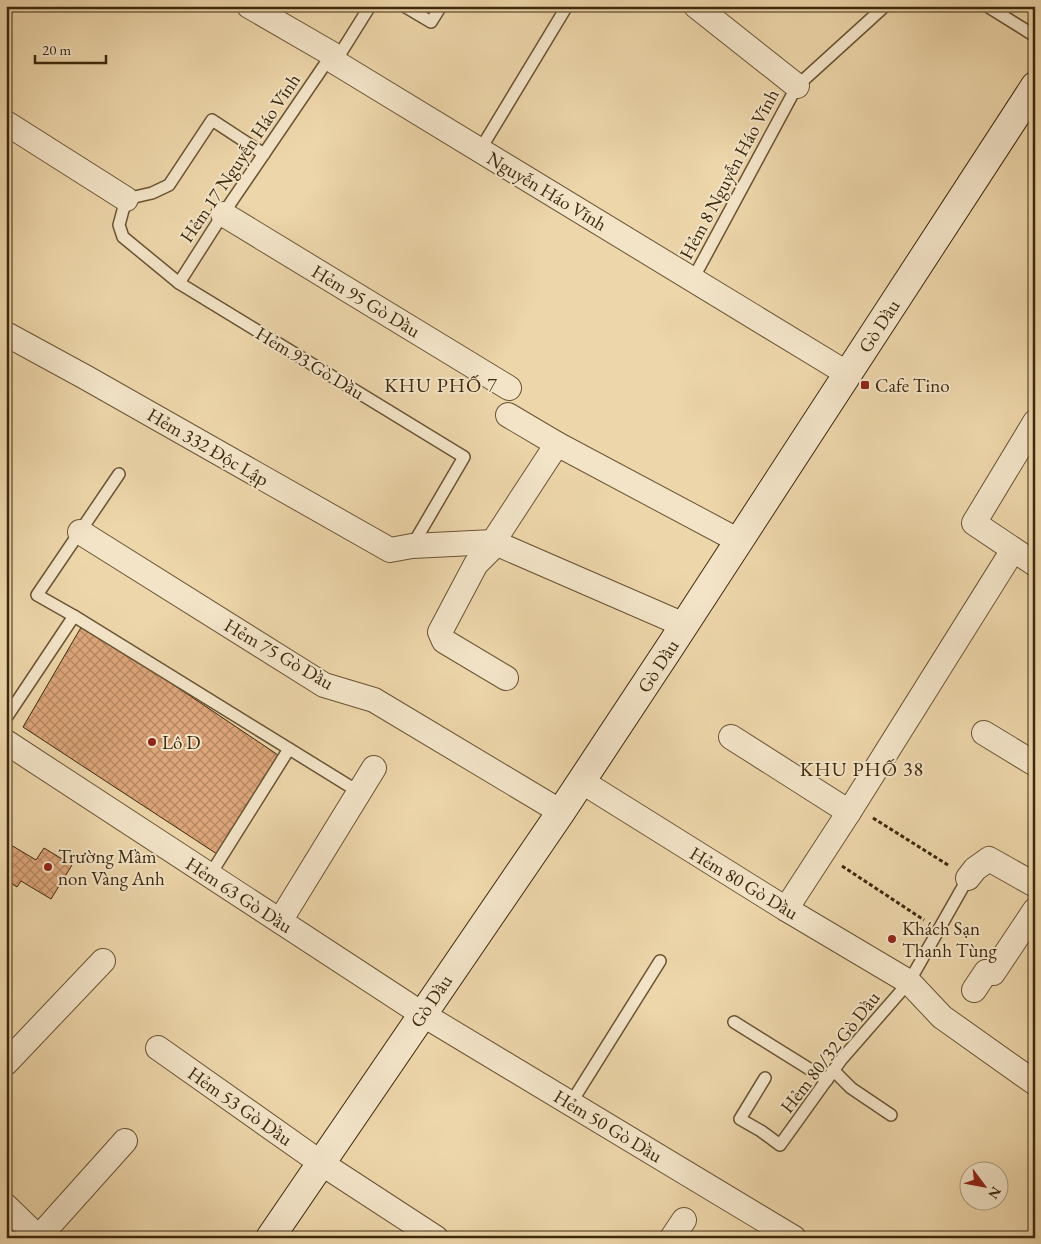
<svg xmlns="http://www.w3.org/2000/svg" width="1041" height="1244" font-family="'EB Garamond',serif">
  <defs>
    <pattern id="building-cross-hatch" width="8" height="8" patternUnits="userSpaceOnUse" patternTransform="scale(1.25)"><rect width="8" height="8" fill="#dda67a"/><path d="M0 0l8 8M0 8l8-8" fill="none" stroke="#b48762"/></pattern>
  </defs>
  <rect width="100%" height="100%" fill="#edd6aa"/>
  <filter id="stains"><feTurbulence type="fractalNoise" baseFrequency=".004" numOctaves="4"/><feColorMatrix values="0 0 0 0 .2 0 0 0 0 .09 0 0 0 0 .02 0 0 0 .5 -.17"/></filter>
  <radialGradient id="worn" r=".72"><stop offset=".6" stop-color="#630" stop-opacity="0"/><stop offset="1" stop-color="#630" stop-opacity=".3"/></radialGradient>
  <g fill="url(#building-cross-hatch)" stroke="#3d290d">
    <path d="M83,624L281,757L217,854L23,727Z"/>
    <path d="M6,842L36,860L44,848L72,865L51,899L21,881L17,887L6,880Z"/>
  </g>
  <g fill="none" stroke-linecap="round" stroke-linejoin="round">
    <g stroke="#695434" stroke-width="14">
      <g id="lane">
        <path d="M404,6L431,22L441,6"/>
        <path d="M987,6L1035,36"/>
        <path d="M335,62L370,6"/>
        <path d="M480,150L567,6"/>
        <path d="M264,154L212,120L169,185L152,193L126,199L119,225L123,237L179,283L464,457L412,546"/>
        <path d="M693,279L797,86L885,6"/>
        <path d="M179,283L223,214L332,54"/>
        <path d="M119,474L37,595L74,616L359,792"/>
        <path d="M6,718L74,616"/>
        <path d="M210,875L289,749"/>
        <path d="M734,1022L827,1080"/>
        <path d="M834,1071L851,1088L891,1115"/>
        <path d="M765,1078L740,1119L761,1131L780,1145L841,1060L909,982L968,878"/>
        <path d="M571,1103L660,961"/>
      </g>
    </g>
    <g stroke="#695434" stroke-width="26">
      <g id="street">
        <path d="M249,6L332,54L335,62L848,374"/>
        <path d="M696,6L797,86"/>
        <path d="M6,123L126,199"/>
        <path d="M223,214L509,388"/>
        <path d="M6,334L85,377L390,550L412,546L493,542L684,625"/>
        <path d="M508,415L557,444L739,541"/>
        <path d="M1035,422L974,523L1035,564"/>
        <path d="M80,532L324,685L374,700L561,812"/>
        <path d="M493,542L557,444"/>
        <path d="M497,543L476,564L440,632L444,641L506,678"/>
        <path d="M984,733L1035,764"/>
        <path d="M731,737L849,812"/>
        <path d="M6,742L422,1014L794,1238"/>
        <path d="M581,781L786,909L909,982L942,1017L1035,1083"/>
        <path d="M968,878L975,869L989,859L1035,885"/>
        <path d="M786,909L849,812L1013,550"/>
        <path d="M280,921L374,768"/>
        <path d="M974,990L986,972L993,973L1035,910"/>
        <path d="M158,1048L321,1163L436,1238"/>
        <path d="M6,1063L103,961"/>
        <path d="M6,1206L39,1238"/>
        <path d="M39,1237L125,1141"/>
        <path d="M672,1238L684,1220"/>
      </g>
    </g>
    <g stroke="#3d290d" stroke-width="30">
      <path id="secondary" d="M270,1238L561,812L668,650L1035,86"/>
    </g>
    <g stroke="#3d290d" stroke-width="3" stroke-dasharray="4 2.5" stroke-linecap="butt">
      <path d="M873,818L948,865"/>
      <path d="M842,866L924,920"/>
    </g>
    <use href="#lane" stroke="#f3e4c8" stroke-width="11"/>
    <use href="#street" stroke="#f3e4c8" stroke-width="24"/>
    <use href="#secondary" stroke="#f3e4c8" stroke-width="28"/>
  </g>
  <g fill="#8f2418" stroke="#f3e4c8" stroke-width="2">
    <rect x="860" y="380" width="10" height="10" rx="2.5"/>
    <circle cx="152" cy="742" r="5"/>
    <circle cx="48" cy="867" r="5"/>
    <circle cx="892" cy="939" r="5"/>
  </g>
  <g text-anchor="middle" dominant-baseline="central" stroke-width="4" stroke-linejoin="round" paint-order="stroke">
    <g font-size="19" fill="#3d290d" stroke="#f3e4c8">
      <text transform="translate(240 158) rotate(-56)">Hẻm 17 Nguyễn Háo Vĩnh</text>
      <text transform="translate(729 174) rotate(-62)">Hẻm 8 Nguyễn Háo Vĩnh</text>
      <text transform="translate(547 191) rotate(31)">Nguyễn Háo Vĩnh</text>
      <text transform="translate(366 301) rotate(31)">Hẻm 95 Gò Dầu</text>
      <text transform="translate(879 326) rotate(-57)">Gò Dầu</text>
      <text transform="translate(310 363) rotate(31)">Hẻm 93 Gò Dầu</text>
      <text transform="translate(208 447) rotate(30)">Hẻm 332 Độc Lập</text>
      <text transform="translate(279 654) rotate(30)">Hẻm 75 Gò Dầu</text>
      <text transform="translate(658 666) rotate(-57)">Gò Dầu</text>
      <text transform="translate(744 883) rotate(31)">Hẻm 80 Gò Dầu</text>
      <text transform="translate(239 895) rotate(33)">Hẻm 63 Gò Dầu</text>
      <text transform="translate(431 1001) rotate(-56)">Gò Dầu</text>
      <text transform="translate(830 1052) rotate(-52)">Hẻm 80/32 Gò Dầu</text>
      <text transform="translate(240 1106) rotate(35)">Hẻm 53 Gò Dầu</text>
      <text transform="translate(608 1126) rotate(31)">Hẻm 50 Gò Dầu</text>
    </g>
    <g font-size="19" fill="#3d290d" stroke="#f3e4c8" text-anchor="start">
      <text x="875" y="385">Cafe Tino</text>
      <text x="162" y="742">Lô D</text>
      <text x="58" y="856">Trường Mầm<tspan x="58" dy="22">non Vàng Anh</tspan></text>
      <text x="902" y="928">Khách Sạn<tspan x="902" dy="22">Thanh Tùng</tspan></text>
    </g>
    <g font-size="20" letter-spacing="1" fill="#3d290d" stroke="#f3e4c8">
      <text x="441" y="385">KHU PHỐ 7</text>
      <text x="862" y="769">KHU PHỐ 38</text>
    </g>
  </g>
  <rect width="1041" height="1244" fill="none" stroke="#edd6aa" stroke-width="25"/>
  <rect x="8" y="8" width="1026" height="1229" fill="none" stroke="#3d290d" stroke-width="2.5"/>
  <rect x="12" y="12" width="1016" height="1219" fill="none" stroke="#3d290d"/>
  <g transform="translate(984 1186) rotate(122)"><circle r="24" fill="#f3e4c8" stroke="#aa997d"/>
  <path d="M0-4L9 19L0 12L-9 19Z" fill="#8f2418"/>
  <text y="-8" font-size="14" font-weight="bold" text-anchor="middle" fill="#3d290d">N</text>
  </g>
  <path d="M35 55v8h71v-8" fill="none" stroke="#3d290d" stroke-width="2.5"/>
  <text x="42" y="55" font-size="15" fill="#3d290d" stroke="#f3e4c8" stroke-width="4" paint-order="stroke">20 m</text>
  <rect width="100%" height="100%" filter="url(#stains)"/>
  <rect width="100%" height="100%" fill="url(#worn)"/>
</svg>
